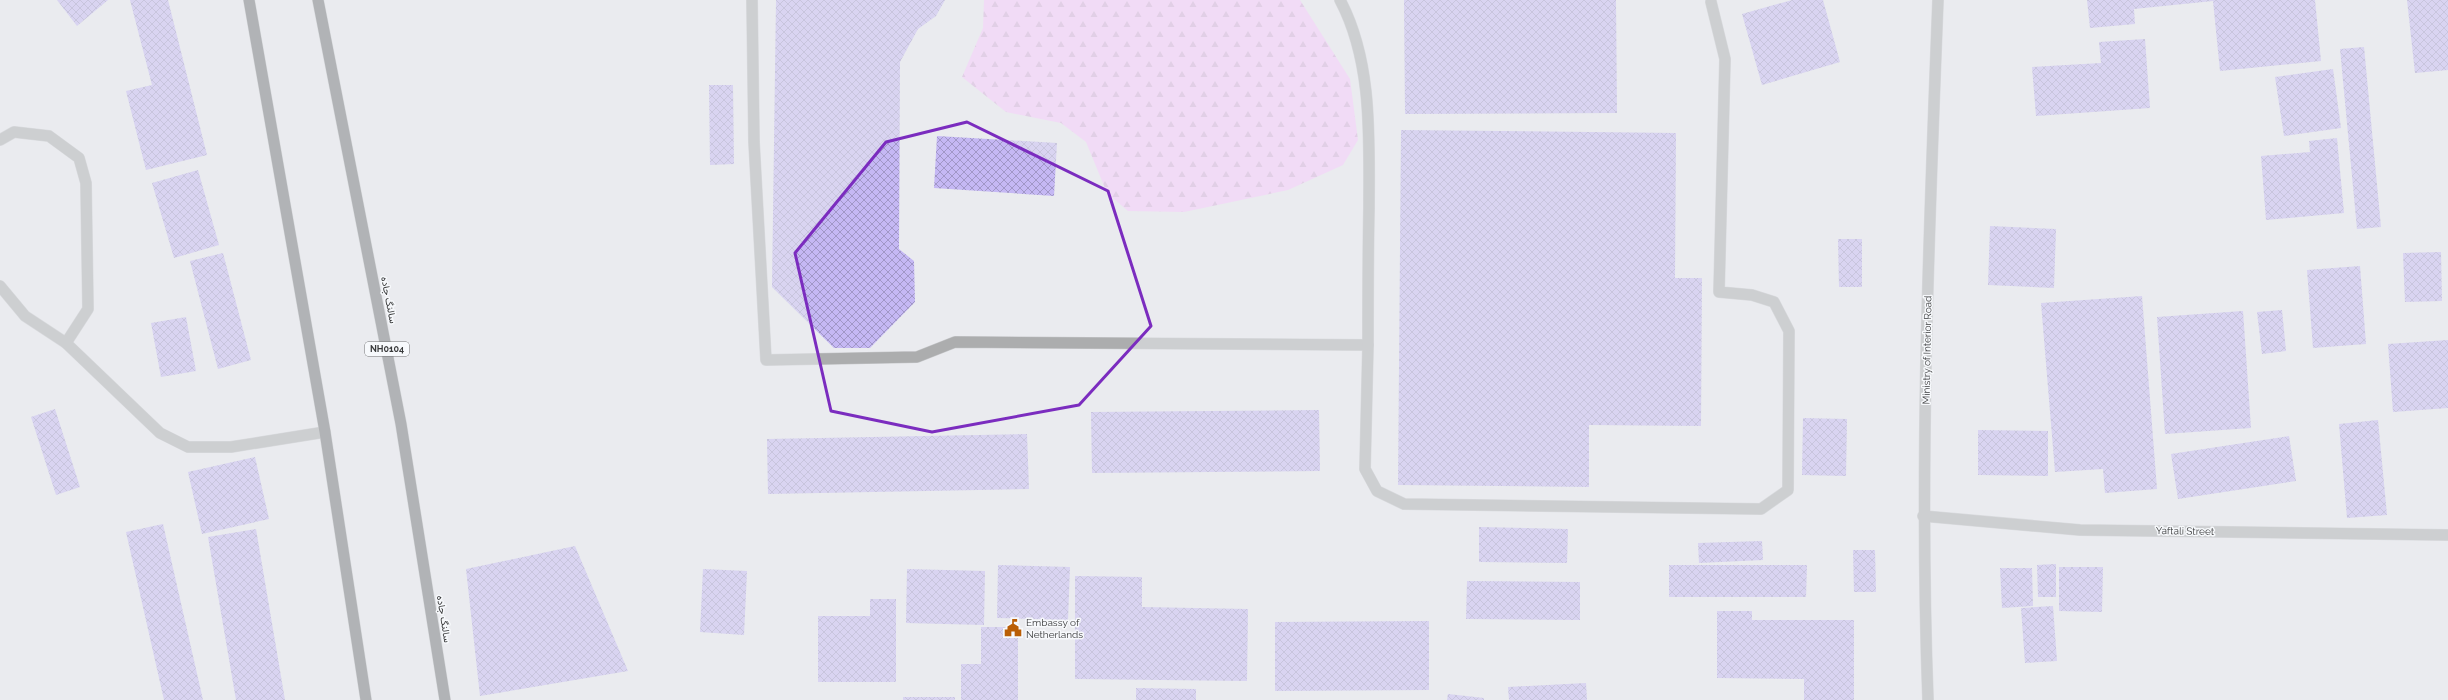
<svg xmlns="http://www.w3.org/2000/svg" width="2448" height="700" font-family="Raleway,Vazirmatn,sans-serif">
  <defs>
    <pattern id="forest-firs" width="22" height="20" patternUnits="userSpaceOnUse"><rect width="22" height="20" fill="#fbc8fe"/><path d="M5 1l3.5 6h-7zM16 11l3.5 6h-7z" fill="#d8addb"/></pattern>
    <pattern id="building-cross-hatch" width="8" height="8" patternUnits="userSpaceOnUse"><rect width="8" height="8" fill="#c5b8f4"/><path d="M0 0l8 8M0 8l8-8" fill="none" stroke="#a197c7"/></pattern>
  </defs>
  <rect width="100%" height="100%" fill="#eaebef"/>
  <path fill="url(#forest-firs)" d="M984,0H1300L1350,79L1358,140L1343,165L1288,190L1184,212L1128,211L1107,193L1086,142L1061,123L1006,112L962,77L983,28Z"/>
  <g fill="url(#building-cross-hatch)">
    <path d="M57,0H108L77,26Z"/>
    <path d="M130,0H168L207,155L146,170L126,91L152,85Z"/>
    <path d="M776,0H945L936,16L918,29L900,62L899,249L914,261L915,302L870,348H834L772,287Z"/>
    <path d="M1404,0H1616L1617,113L1405,114Z"/>
    <path d="M1792,0H1823L1840,62L1762,85L1742,14Z"/>
    <path d="M2087,0H2315L2321,61L2220,71L2213,1L2134,9L2135,24L2090,28Z"/>
    <path d="M2407,0H2448V70L2415,73Z"/>
    <path d="M2145,39L2150,108L2036,116L2032,67L2101,63L2099,42Z"/>
    <path d="M2364,47L2381,227L2357,229L2340,49Z"/>
    <path d="M2333,69L2341,128L2284,136L2275,77Z"/>
    <path d="M709,85H733L734,164L710,165Z"/>
    <path d="M1401,130L1676,133L1675,278H1702L1701,426L1589,425V487L1398,485Z"/>
    <path d="M937,136L1057,143L1054,196L934,188Z"/>
    <path d="M2337,138L2344,213L2266,220L2261,156L2310,152L2309,141Z"/>
    <path d="M198,170L219,245L174,258L152,183Z"/>
    <path d="M1990,226L2056,229L2054,288L1988,285Z"/>
    <path d="M1838,239H1862V287H1839Z"/>
    <path d="M2441,252L2442,301L2405,302L2403,253Z"/>
    <path d="M223,253L251,360L218,369L190,261Z"/>
    <path d="M2360,266L2366,344L2313,348L2307,270Z"/>
    <path d="M2142,296L2157,489L2105,493L2103,469L2055,472L2041,303Z"/>
    <path d="M2282,310L2286,351L2262,354L2257,312Z"/>
    <path d="M2243,311L2251,428L2165,434L2157,317Z"/>
    <path d="M186,317L196,371L161,377L151,323Z"/>
    <path d="M2448,340V408L2393,412L2388,344Z"/>
    <path d="M55,409L80,487L56,495L31,417Z"/>
    <path d="M1319,410L1320,471L1092,473L1091,412Z"/>
    <path d="M1803,418L1847,419L1846,476L1802,475Z"/>
    <path d="M2378,420L2387,515L2347,518L2339,424Z"/>
    <path d="M1978,430L2048,431V476L1978,475Z"/>
    <path d="M1027,434L1029,489L768,494L767,439Z"/>
    <path d="M2289,436L2296,481L2178,499L2171,454Z"/>
    <path d="M255,457L269,519L202,534L188,472Z"/>
    <path d="M163,524L203,700H164L126,532Z"/>
    <path d="M1479,527L1568,529L1567,563L1479,562Z"/>
    <path d="M256,529L285,700H236L208,537Z"/>
    <path d="M1762,541L1763,560L1699,563L1698,543Z"/>
    <path d="M575,546L628,671L480,696L466,569Z"/>
    <path d="M1853,550H1875L1876,592H1854Z"/>
    <path d="M2056,564V597H2038L2037,565Z"/>
    <path d="M998,565L1070,567L1068,620L997,618Z"/>
    <path d="M1669,565H1807L1806,597H1669Z"/>
    <path d="M2059,567H2103L2102,612L2059,611Z"/>
    <path d="M2000,568H2032L2033,606L2002,608Z"/>
    <path d="M703,569L747,571L744,635L700,632Z"/>
    <path d="M907,569L985,571L984,625L906,623Z"/>
    <path d="M1075,576L1142,577V607L1248,609L1247,681L1075,679Z"/>
    <path d="M1467,581L1580,582V620L1466,619Z"/>
    <path d="M870,599H896V682H818V616H870Z"/>
    <path d="M2053,606L2057,661L2025,663L2021,608Z"/>
    <path d="M1717,611H1752V620H1854V700H1804V679L1717,678Z"/>
    <path d="M1429,621V690L1275,691V622Z"/>
    <path d="M981,627H1018V700H961V664H981Z"/>
    <path d="M1586,683L1587,700H1509L1508,687Z"/>
    <path d="M1136,688L1196,689V700H1136Z"/>
    <path d="M1448,694L1484,698V700H1447Z"/>
    <rect x="903" y="697" width="52" height="3"/>
  </g>
  <g fill="none" stroke-linecap="round" stroke-linejoin="round">
    <g stroke="#c7c8cb" stroke-width="12">
      <g id="service">
        <path d="M752,0L754,142L766,360L917,357L955,342L1368,345L1365,469L1377,491L1404,504L1761,509L1788,490L1789,331L1774,302L1752,295L1719,292L1725,59L1711,2"/>
        <path d="M1340,0C1373,62 1369,139 1369,208C1368,254 1368,299 1368,345"/>
        <path d="M0,140L14,132L49,136L79,158L86,183L88,309L66,343"/>
        <path d="M0,286L25,316L66,343L160,433L188,447H231L325,432"/>
      </g>
    </g>
    <g stroke="#c7c8cb" stroke-width="12">
      <path id="minor" d="M1923,516L2080,530L2448,535"/>
    </g>
    <g stroke="#c7c8cb" stroke-width="12">
      <path id="tertiary" d="M1928,700C1919,467 1929,233 1938,0"/>
    </g>
    <g stroke="#c7c8cb" stroke-width="12">
      <g id="trunk">
        <path d="M249,0L325,432L366,700"/>
        <path d="M318,0L401,424L445,700"/>
      </g>
    </g>
    <use href="#service" stroke="#acadae" stroke-width="11"/>
    <use href="#minor" stroke="#acadae" stroke-width="11"/>
    <use href="#tertiary" stroke="#acadae" stroke-width="11"/>
    <use href="#trunk" stroke="#6e7072" stroke-width="11"/>
  </g>
  <path d="M0 0H2448V700H0ZM967,122L1108,191L1151,326L1079,405L932,432L831,411L795,253L886,142Z" fill="#eaebef" fill-opacity=".55" fill-rule="evenodd"/>
  <path fill="none" stroke="#7b2cbf" stroke-width="3" stroke-linejoin="round" d="M967,122L1108,191L1151,326L1079,405L932,432L831,411L795,253L886,142Z"/>
  <defs>
    <g id="civic-bare" transform="scale(1.38)"><path d="M-.6-6.5H3V-4.5H.6V-3L4-1V1h2V6H-6V1h2V-1L-.6-3ZM-1.2 2.5V6h2.4V2.5Z" fill="#ba5e05" stroke="#f7f9fc" stroke-width="2.5" paint-order="stroke"/></g>
  </defs>
  <g fill-rule="evenodd">
    <use href="#civic-bare" x="1013" y="628"/>
  </g>
  <g text-anchor="middle" dominant-baseline="central" stroke-width="3" stroke-linejoin="round" paint-order="stroke">
    <rect fill="#f7f9fc" stroke="#727375" stroke-width="1" x="365" y="342" width="44" height="14" rx="3"/>
    <g font-size="9" font-weight="bold" fill="#393a3b">
      <text x="387" y="349">NH0104</text>
    </g>
    <g font-size="10" fill="#393a3b" stroke="#f7f9fc">
      <text transform="translate(389 300) rotate(79)">سالنگ جاده</text>
      <text transform="translate(1927 350) rotate(-89)">Ministry of Interior Road</text>
      <text transform="translate(2185 531) rotate(1)">Yaftali Street</text>
      <text transform="translate(444 619) rotate(81)">سالنگ جاده</text>
    </g>
    <g font-size="10" fill="#393a3b" stroke="#f7f9fc" text-anchor="start">
      <text x="1026" y="622">Embassy of<tspan x="1026" dy="12">Netherlands</tspan></text>
    </g>
  </g>
</svg>
